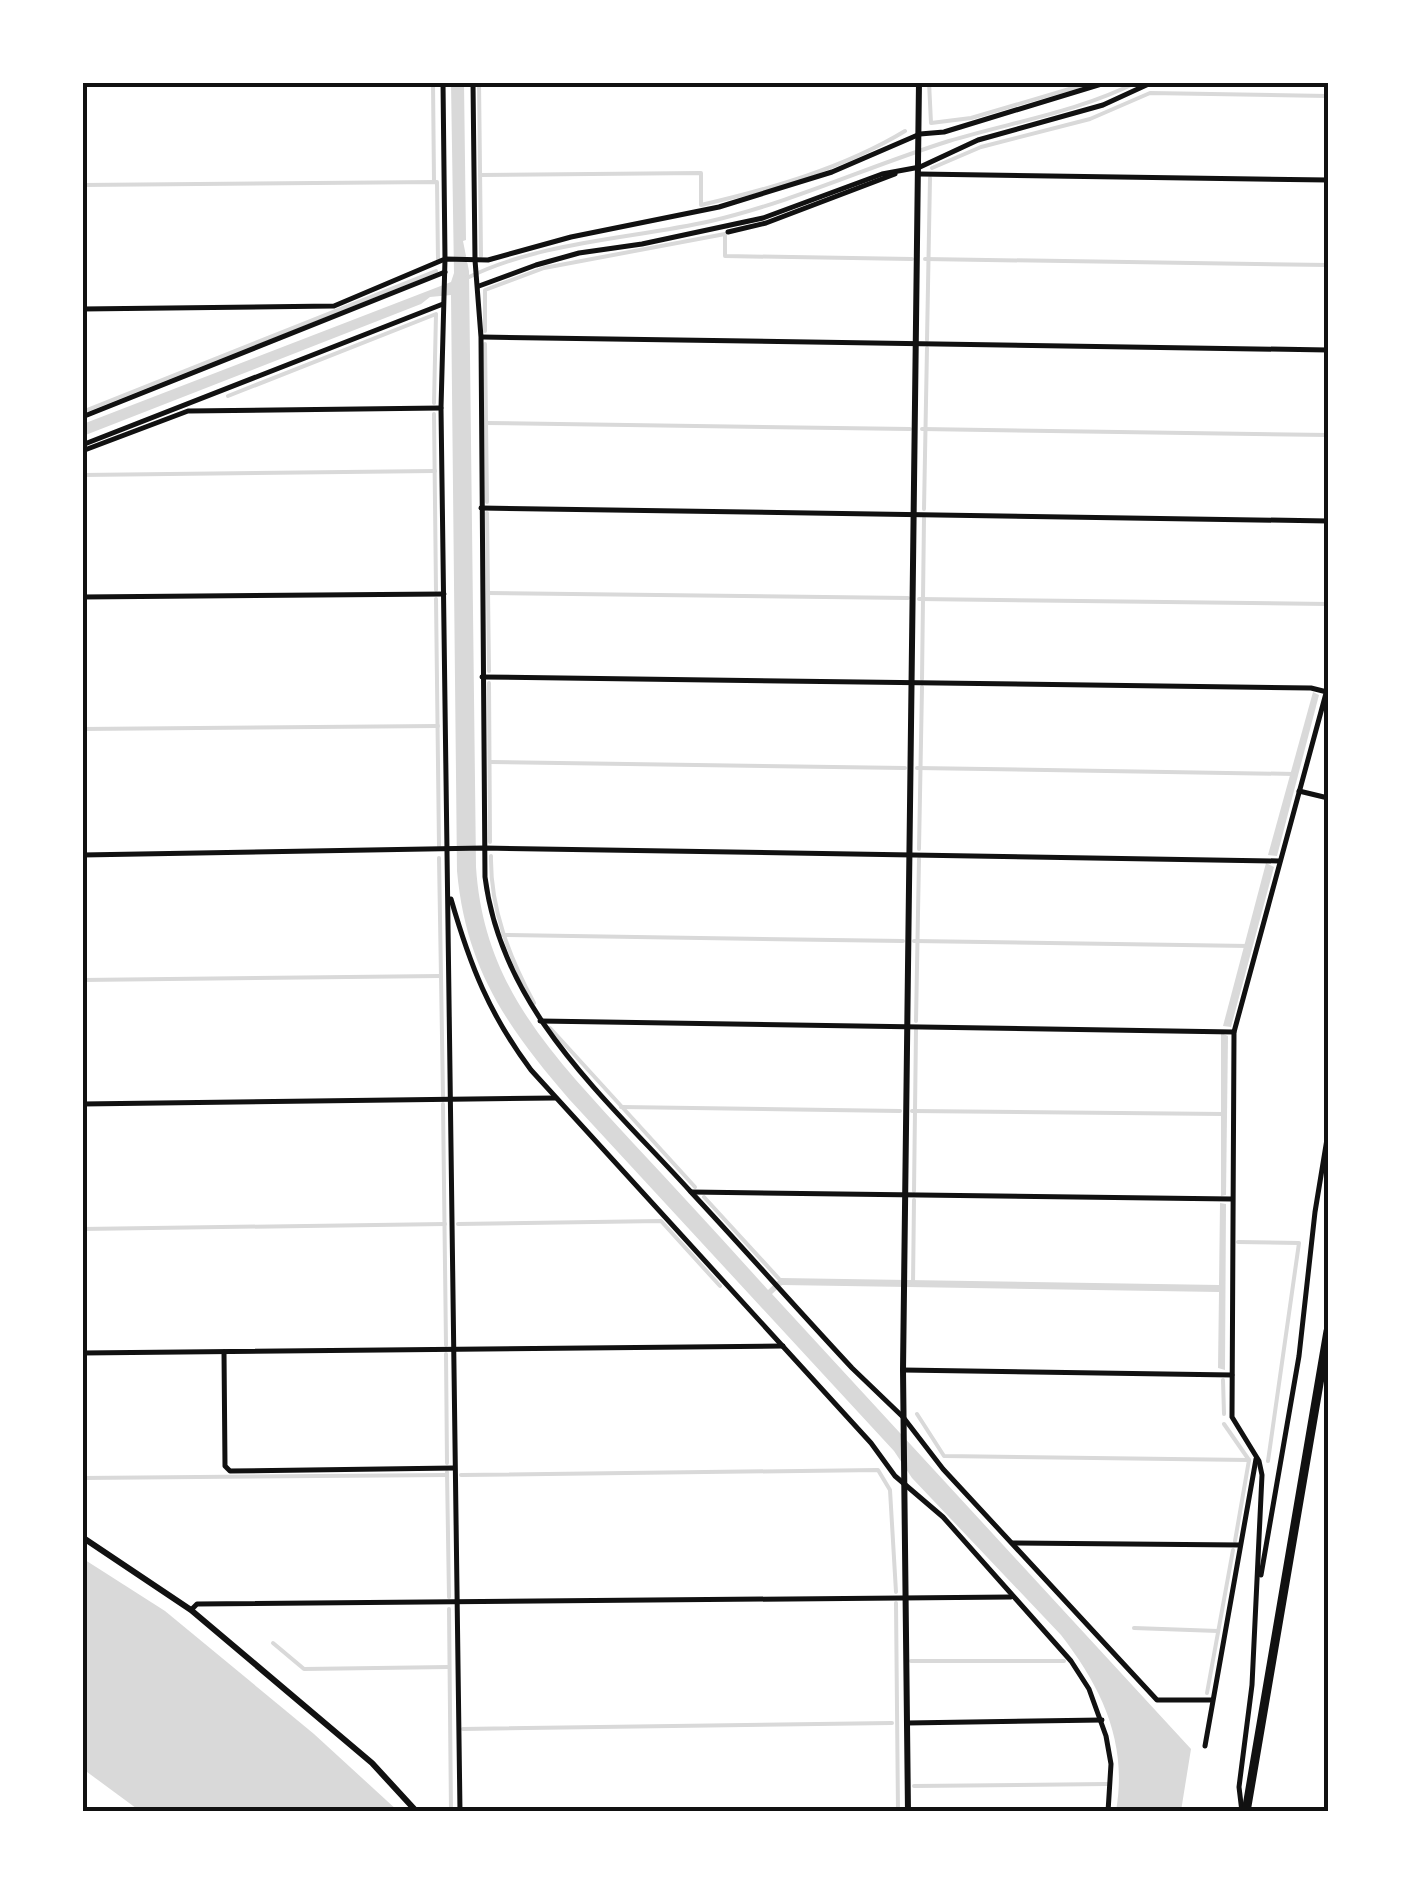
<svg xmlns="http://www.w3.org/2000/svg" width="1411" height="1894" font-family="Poppins,sans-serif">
  <rect width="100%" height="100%" fill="#fff"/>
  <g fill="#d9d9d9">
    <path d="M451,83H464L466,240L463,241L469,271L476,867C484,990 556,1058 634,1144C679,1192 724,1241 768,1290L781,1278L1219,1285L1220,1203L1226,1204L1225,1370L1218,1368L1219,1292L782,1285L772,1294L1191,1749L1181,1811H1116C1128,1743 1102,1688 1061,1635L912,1478L894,1451L569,1099C507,1027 466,969 457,871L451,295L430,297L421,304L83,436V424L451,282L454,273Z"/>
    <path d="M1313,692L1319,695L1277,856L1268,855Z"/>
    <path d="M1266,863L1274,867L1231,1027L1223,1026Z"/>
    <path d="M1221,1033L1228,1036L1226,1195L1221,1196Z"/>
    <path d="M82,1558L165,1611L314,1734L398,1811H140L83,1769Z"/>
  </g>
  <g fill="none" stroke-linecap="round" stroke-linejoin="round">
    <g stroke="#d9d9d9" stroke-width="4">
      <path d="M433,82L434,182"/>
      <path d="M479,82L481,256"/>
      <path d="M929,82L931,123L971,118L1093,82"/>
      <path d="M932,168L981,147L1090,119L1150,93L1328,96"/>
      <path d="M480,175L701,173V205C770,189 844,168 905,131"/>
      <path d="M82,185L437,182L438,260"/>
      <path d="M925,259L1328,265"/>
      <path d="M467,278C542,241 631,239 711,221C793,202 869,166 949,141C1012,122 1078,112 1137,82"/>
      <path d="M485,331V290L544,268L725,234V256L912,259"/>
      <path d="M927,340L930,178"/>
      <path d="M485,344L487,502"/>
      <path d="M228,396L436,314L434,403"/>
      <path d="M82,412L436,271"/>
      <path d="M434,414L436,590"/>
      <path d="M486,423L910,429"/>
      <path d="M922,429L1328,435"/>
      <path d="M82,475L435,471"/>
      <path d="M924,509L927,348"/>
      <path d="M487,513L489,671"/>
      <path d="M488,593L908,598"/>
      <path d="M436,599L439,846"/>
      <path d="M919,599L1328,604"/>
      <path d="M922,679L924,518"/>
      <path d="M489,683L490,842"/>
      <path d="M82,729L438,726"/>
      <path d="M490,762L905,768"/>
      <path d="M917,768L1295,774"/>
      <path d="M919,849L922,687"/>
      <path d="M491,856C490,909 510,958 534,1003"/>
      <path d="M439,858L443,1096"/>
      <path d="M503,935L903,941"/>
      <path d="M914,941L1249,946"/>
      <path d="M82,980L441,976"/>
      <path d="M916,1021L919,859"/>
      <path d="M550,1028L695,1187"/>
      <path d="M443,1104L446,1345"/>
      <path d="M621,1107L900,1111"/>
      <path d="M912,1111L1224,1114"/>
      <path d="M914,1191L916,1030"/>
      <path d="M704,1197L781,1281"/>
      <path d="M458,1224L661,1221L720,1286"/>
      <path d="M82,1229L445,1224"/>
      <path d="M1238,1242L1299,1243L1268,1461"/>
      <path d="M913,1284L914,1200"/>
      <path d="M446,1354L447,1463"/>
      <path d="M1223,1380L1224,1414"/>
      <path d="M917,1414L944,1456L1249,1460"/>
      <path d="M1224,1424L1249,1460L1235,1541"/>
      <path d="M447,1472L449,1597"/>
      <path d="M461,1475L878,1470L890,1490L896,1592"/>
      <path d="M82,1478L447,1475"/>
      <path d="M896,1603L898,1812"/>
      <path d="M449,1609L451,1812"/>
      <path d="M1134,1628L1218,1631"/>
      <path d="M273,1643L304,1669L449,1667"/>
      <path d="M911,1661H1064"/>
      <path d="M1207,1693L1233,1550"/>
      <path d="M463,1729L892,1723"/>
      <path d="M914,1786L1107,1784"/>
    </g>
    <g stroke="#111" stroke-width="5">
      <path d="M473,82L475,260L481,337L485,877C502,1011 605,1097 691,1192C745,1250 798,1310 852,1368L903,1417L943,1469L1157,1700H1211"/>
      <path d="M1327,82L1328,84"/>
      <path d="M920,174L1328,180"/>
      <path d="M728,232L766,223L895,174"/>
      <path d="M479,286L536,265L579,253L642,244L763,218L882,174L920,167L978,140L1103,105L1153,82"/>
      <path d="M82,309L334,306L445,259L443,82"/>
      <path d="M482,337L1328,350"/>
      <path d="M82,417L445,272"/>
      <path d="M82,445L443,304"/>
      <path d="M82,451L188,411L441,408"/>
      <path d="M481,508L1328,521"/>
      <path d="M82,597L444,594"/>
      <path d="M482,677L1311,688L1327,692"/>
      <path d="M1299,791L1328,798"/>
      <path d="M82,855L484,848L1279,861"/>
      <path d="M451,899C470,965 489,1014 531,1070L871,1443L895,1476L943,1517L1071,1661L1089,1689L1106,1736L1111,1764L1108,1812"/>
      <path d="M540,1021L1234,1032"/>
      <path d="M82,1104L555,1098"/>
      <path d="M691,1192L1232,1199"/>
      <path d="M224,1352L225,1466L230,1471L454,1468"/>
      <path d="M82,1353L783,1346"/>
      <path d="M903,1370L1232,1375"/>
      <path d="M1013,1543L1240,1545"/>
      <path d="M1261,1575L1299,1356L1315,1212L1328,1133"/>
      <path d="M191,1610L197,1604L1011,1597"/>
      <path d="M907,1723L1102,1720"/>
      <path d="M1205,1746L1256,1459"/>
      <path d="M460,1812L441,408L445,259L488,260L571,237L719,207L832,172L920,134L944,132L1108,82"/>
      <path d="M1242,1812L1239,1787L1252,1685L1262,1475L1259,1461L1232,1417L1234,1032L1328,686"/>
    </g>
    <g stroke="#111" stroke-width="6">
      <path d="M82,1537L191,1610L372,1763L417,1812"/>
      <path d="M908,1812L903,1370L919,82"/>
    </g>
    <path stroke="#111" stroke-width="9" d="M1246,1812L1328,1331"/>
  </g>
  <rect width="1411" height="1894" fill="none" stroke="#ffffff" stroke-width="170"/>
  <rect x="85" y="85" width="1241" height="1724" fill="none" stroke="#111" stroke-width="4"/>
</svg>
